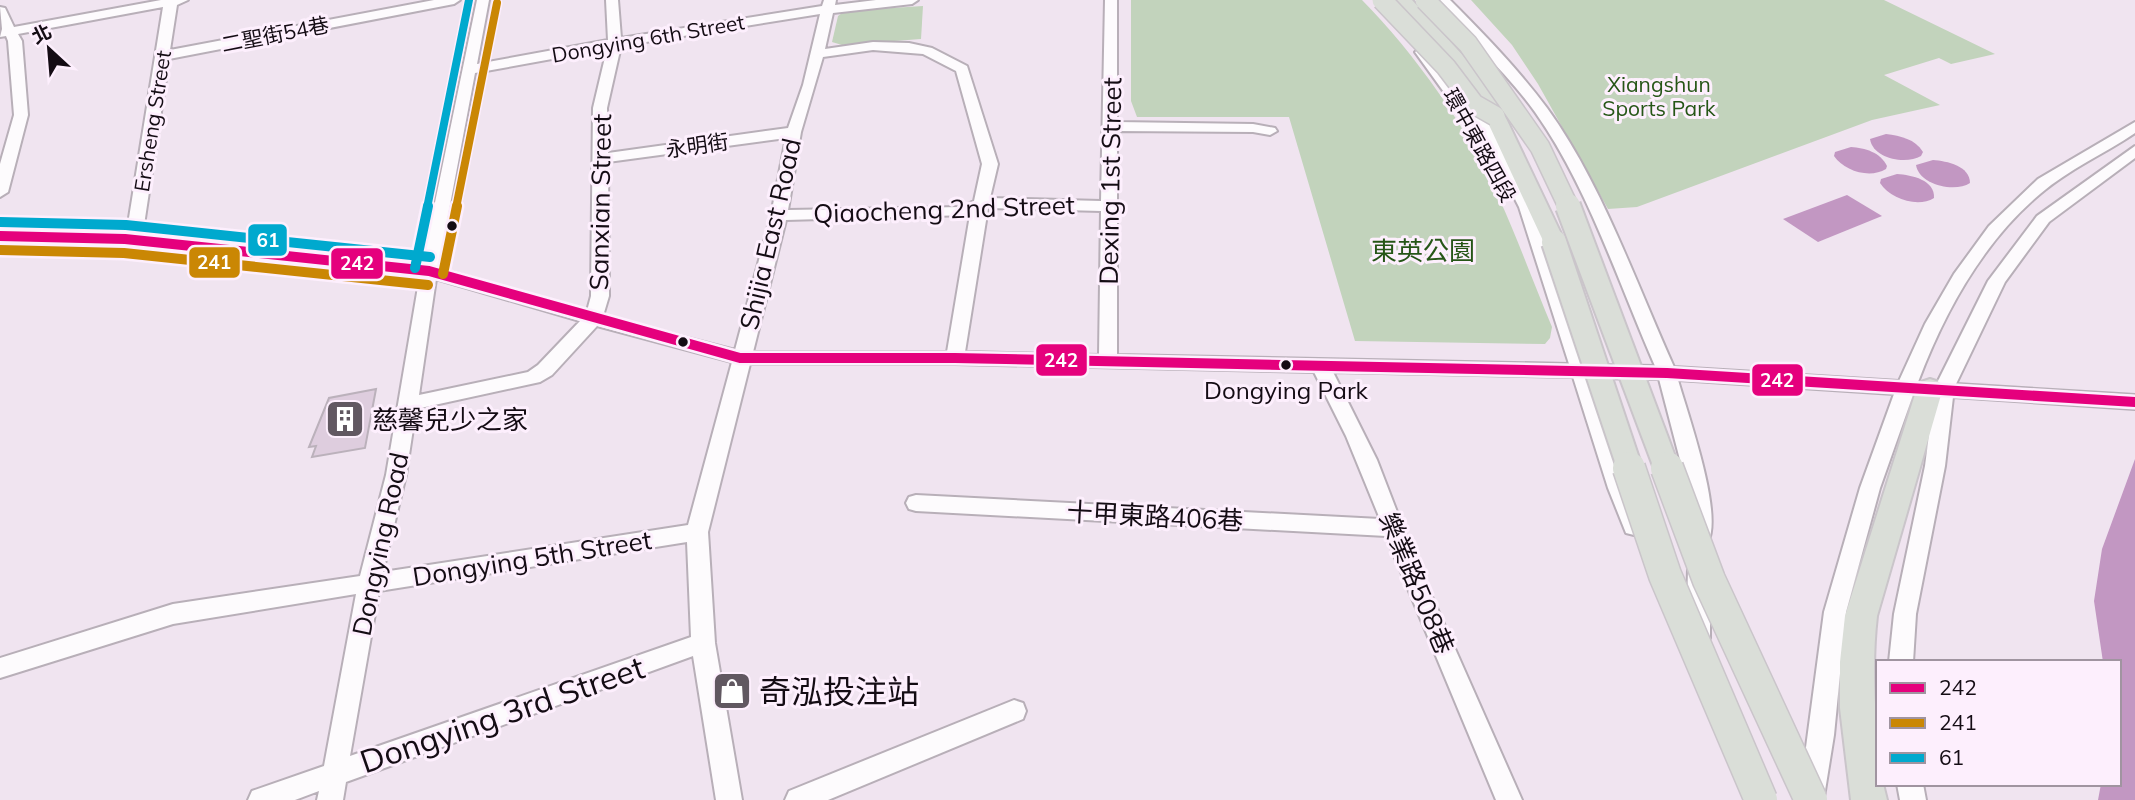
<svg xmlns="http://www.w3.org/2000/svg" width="2135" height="800" font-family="Mulish,'Noto Sans TC',sans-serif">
  <rect width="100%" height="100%" fill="#f0e4f0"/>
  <g fill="#c2d3bc">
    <path d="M1131,0H1362C1413,51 1470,131 1499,198C1518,240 1534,284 1552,327L1550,338L1545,344L1355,341L1289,117H1137L1131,101Z"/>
    <path d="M1471,0H1884L1995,54L1951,64L1939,58L1884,75L1940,105L1872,120L1637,207L1608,209L1538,84L1512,45Z"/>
    <path d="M923,6L921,39L842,45L832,42L838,16L845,11Z"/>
  </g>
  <g fill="#c297c2">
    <path d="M1886,134C1901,136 1915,139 1923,152L1921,156C1906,165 1873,159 1870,139Z"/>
    <path d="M1851,147C1865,148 1880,152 1887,166L1886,169C1870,179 1844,171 1834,156L1835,152Z"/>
    <path d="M1933,160C1947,161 1970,166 1970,183C1955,193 1919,185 1916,165Z"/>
    <path d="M1897,174C1912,175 1935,180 1934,198C1918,208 1890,199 1880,183L1881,179Z"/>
    <path d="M1847,195L1882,216L1818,242L1783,219Z"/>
    <path d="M2135,459V800H2098L2101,784H2119V662H2103L2094,601L2102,549Z"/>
  </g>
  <path fill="#decdde" stroke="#bbb1bb" stroke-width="2" d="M376,389L365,448L312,457L316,446L309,447L329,398Z"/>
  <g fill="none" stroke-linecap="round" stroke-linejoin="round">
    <g stroke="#b8afb8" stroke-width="4">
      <g id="minor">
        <path d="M161,0H188L177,5L170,50L434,0H460L454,4L169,59L144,225L137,235L422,265L477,0H489L477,64L608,40L606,0H618L621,38L822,6L824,0H836L835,5L876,0H918L912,4L833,13L825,49L873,42L909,43L932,48L967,66L998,164L990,198L1101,201L1105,0H1117V122L1253,124L1275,128L1277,131L1270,135L1253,132L1117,131V355L1569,364L1519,207L1488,146L1468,113H1459L1415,52L1422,48L1427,49L1458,92H1468L1504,146L1535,207L1587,365L1655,366C1619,284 1587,185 1535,112C1506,71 1467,39 1437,0H1450C1484,34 1518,69 1547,108C1601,182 1636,283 1674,367L1899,381L1925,324L1954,274L1989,226L2038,179L2135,122V133C2104,154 2069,169 2040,194C1983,242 1944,313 1918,382L1937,383L1988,281L2037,216L2135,146V158L2049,222L2005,282L1956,384L2135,395V409L1953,397L1945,466L1916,614L1913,662H1889L1894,614L1925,466L1934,396L1913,395L1880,488L1846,612L1834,735L1824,797L1823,800H1799L1824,612L1860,488L1894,394L1678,380C1688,415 1723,513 1708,542L1700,544L1692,542L1689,536L1691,502L1659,379L1592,378L1628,488L1645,527L1642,533L1634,535L1626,533L1608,488L1573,377L1333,372L1377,460L1414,556L1522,800H1496L1386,536L916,511L909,509L906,503L909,497L916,495L1380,519L1346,436L1314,372L955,364H750L708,532L715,643L742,800H716L693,656L346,782L343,800H317L319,791L295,800H248L252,791L324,766L356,594L173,624L0,678V658L173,604L360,576L386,475L420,275L125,244L0,241V231L120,234L128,224L163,7L18,34L22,41L28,115L8,192L0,197V164L14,115L8,41L6,36L0,37L2,29L0,7L5,8L14,27ZM820,14L803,85L788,128L608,153L607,108L621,46ZM607,49L593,108L591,296L587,311L438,268L475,73ZM873,50L923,54L956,71L982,164L974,201L961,207L788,210L801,132L823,57ZM786,138L771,215L735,350L603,316L609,296L608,162ZM988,208L1101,211L1099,355L965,352ZM970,215L947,352H753L786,220ZM436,279L580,321L538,365L528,372L419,395ZM597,326L732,362L688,525L383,572L406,475L416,409L540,382L552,375ZM687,542L691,637L350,756L379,591Z"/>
        <path d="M1699,561L1707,564L1710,570V638L1706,645L1698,648L1690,645L1686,638L1688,570L1691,564Z"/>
        <path d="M1014,700L1023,703L1026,711L1023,719L828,800H785L789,791Z"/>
        <path d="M1897,784H1923L1926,800H1900Z"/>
      </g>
    </g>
    <g stroke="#cac5ca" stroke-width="4">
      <g id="highway">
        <path d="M1393,0H1412L1468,61L1503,112L1565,242L1562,247H1546L1483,112L1454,69Z"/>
        <path d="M1930,379L1939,382L1943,388L1877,616C1870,676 1878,726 1878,784H1883L1887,800H1851L1840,708V662L1845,616L1917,388L1921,382Z"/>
      </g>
    </g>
    <use href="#minor" fill="#fdfbfd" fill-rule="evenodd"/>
    <use href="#highway" fill="#daded8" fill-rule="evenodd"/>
    <g stroke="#cac5ca" stroke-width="22" stroke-linecap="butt">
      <g id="highway-bridge-far2">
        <path d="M1382,0L1446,67L1474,104L1495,116"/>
        <path d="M1425,0L1468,44L1540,147L1569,208"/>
      </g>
    </g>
    <g stroke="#cac5ca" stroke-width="28" stroke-linecap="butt">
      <g id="highway-bridge-far1">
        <path d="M1568,206L1667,469"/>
        <path d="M1554,242L1630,469"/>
      </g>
    </g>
    <g stroke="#cac5ca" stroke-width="35" stroke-linecap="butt">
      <g id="highway-bridge">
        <path d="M1629,468L1665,575L1761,800"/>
        <path d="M1667,468L1709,580L1811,800"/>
      </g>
    </g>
    <use href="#highway-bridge-far2" stroke="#daded8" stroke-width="19"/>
    <use href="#highway-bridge-far1" stroke="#daded8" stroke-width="24"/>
    <use href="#highway-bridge" stroke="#daded8" stroke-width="32"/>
    <g stroke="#fdeffd" stroke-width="15">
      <path id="bus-1" d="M0,236L125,239L429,271L740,358H955L1667,373L2135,402"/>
    </g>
    <g stroke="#fdeffd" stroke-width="11">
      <path id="bus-2-far1" d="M456,208L497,3"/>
    </g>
    <g stroke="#fdeffd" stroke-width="15">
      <g id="bus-2">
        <path d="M0,250L124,253L428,285"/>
        <path d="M443,274L457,206"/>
      </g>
    </g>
    <g stroke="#fdeffd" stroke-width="11">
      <path id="bus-3-far1" d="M427,208L469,0"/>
    </g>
    <g stroke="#fdeffd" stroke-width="15">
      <g id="bus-3">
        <path d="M0,222L126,225L430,257"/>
        <path d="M415,268L428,206"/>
      </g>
    </g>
    <use href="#bus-1" stroke="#e5007d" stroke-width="10"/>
    <use href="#bus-2-far1" stroke="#ca8704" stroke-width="8"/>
    <use href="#bus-2" stroke="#ca8704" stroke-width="10"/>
    <use href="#bus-3-far1" stroke="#00a9ce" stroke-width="8"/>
    <use href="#bus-3" stroke="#00a9ce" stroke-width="10"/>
  </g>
  <defs>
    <g id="building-square" transform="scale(2.0125)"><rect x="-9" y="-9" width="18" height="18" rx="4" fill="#615861" stroke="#fdeffd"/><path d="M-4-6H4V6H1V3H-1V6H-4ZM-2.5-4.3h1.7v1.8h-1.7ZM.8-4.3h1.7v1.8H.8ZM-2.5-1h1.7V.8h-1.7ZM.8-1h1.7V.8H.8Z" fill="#fff"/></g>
    <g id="shop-square" transform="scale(2.0125)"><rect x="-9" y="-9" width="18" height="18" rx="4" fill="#615861" stroke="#fdeffd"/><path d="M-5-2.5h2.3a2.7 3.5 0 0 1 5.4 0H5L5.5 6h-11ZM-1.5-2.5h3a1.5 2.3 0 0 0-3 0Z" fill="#fff"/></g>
  </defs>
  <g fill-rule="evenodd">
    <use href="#building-square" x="345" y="419"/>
    <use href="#shop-square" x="732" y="691"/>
  </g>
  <g fill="#140c14" stroke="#fdeffd" stroke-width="2.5">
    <circle cx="452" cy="226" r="6"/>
    <circle cx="683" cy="342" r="6"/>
    <circle cx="1286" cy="365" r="6"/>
  </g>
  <g text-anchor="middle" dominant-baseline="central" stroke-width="6" stroke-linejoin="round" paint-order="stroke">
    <g font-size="21" fill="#140c14" stroke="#fdeffd">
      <text transform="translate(275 34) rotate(-11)">二聖街54巷</text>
      <text transform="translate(648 38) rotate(-10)">Dongying 6th Street</text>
      <text transform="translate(152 121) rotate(-81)">Ersheng Street</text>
      <text transform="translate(697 145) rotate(-8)">永明街</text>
      <text transform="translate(1480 145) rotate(61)">環中東路四段</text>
    </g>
    <g font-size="21" fill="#265617" stroke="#fdeffd">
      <text x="1659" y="84">Xiangshun<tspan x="1659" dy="24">Sports Park</tspan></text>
    </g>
    <g font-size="24" fill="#140c14" stroke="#fdeffd">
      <text x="1286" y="390">Dongying Park</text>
    </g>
    <g font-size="26" fill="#140c14" stroke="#fdeffd">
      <text transform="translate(1110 181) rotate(-89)">Dexing 1st Street</text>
      <text transform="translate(600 202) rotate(-89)">Sanxian Street</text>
      <text transform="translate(944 209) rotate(-2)">Qiaocheng 2nd Street</text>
      <text transform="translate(770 234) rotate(-77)">Shijia East Road</text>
      <text transform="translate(1155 516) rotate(3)">十甲東路406巷</text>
      <text transform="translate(380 544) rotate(-78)">Dongying Road</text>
      <text transform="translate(532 558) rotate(-9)">Dongying 5th Street</text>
      <text transform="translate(1417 583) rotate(67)">樂業路508巷</text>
    </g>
    <g font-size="26" fill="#265617" stroke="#fdeffd">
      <text x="1423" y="250">東英公園</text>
    </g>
    <g font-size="26" fill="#140c14" stroke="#fdeffd" text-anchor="start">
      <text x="372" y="419">慈馨兒少之家</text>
    </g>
    <g font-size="32" fill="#140c14" stroke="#fdeffd" text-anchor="start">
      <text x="759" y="691">奇泓投注站</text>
    </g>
    <g font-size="32" fill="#140c14" stroke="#fdeffd">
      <text transform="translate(502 714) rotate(-19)">Dongying 3rd Street</text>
    </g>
  </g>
  <g stroke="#fdeffd" stroke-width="2.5">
    <rect x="247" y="223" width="41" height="34" rx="7" fill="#00a9ce"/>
    <rect x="188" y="246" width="53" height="33" rx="7" fill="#ca8704"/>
    <rect x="330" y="247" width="54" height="33" rx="7" fill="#e5007d"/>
    <rect x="1035" y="343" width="53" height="34" rx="7" fill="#e5007d"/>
    <rect x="1751" y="363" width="53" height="34" rx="7" fill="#e5007d"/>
  </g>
  <g font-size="19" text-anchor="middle" font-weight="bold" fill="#fff">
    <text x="268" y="247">61</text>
    <text x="214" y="269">241</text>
    <text x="357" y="270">242</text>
    <text x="1061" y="367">242</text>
    <text x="1777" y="387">242</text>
  </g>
  <rect x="1876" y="660" width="245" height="126" fill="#fdeffd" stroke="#a094a0" stroke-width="2"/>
  <rect x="1890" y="683" width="35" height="10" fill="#e5007d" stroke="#a094a0" stroke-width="2"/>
  <text x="1939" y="695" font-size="21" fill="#140c14">242</text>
  <rect x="1890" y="718" width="35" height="10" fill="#ca8704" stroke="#a094a0" stroke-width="2"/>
  <text x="1939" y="730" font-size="21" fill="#140c14">241</text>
  <rect x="1890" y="753" width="35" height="10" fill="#00a9ce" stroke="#a094a0" stroke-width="2"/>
  <text x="1939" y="765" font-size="21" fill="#140c14">61</text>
  <g transform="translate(49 49) rotate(334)" stroke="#fdeffd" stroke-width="5" paint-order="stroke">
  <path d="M0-5L12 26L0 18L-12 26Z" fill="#140c14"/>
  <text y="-10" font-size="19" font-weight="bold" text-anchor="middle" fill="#140c14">北</text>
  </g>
</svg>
